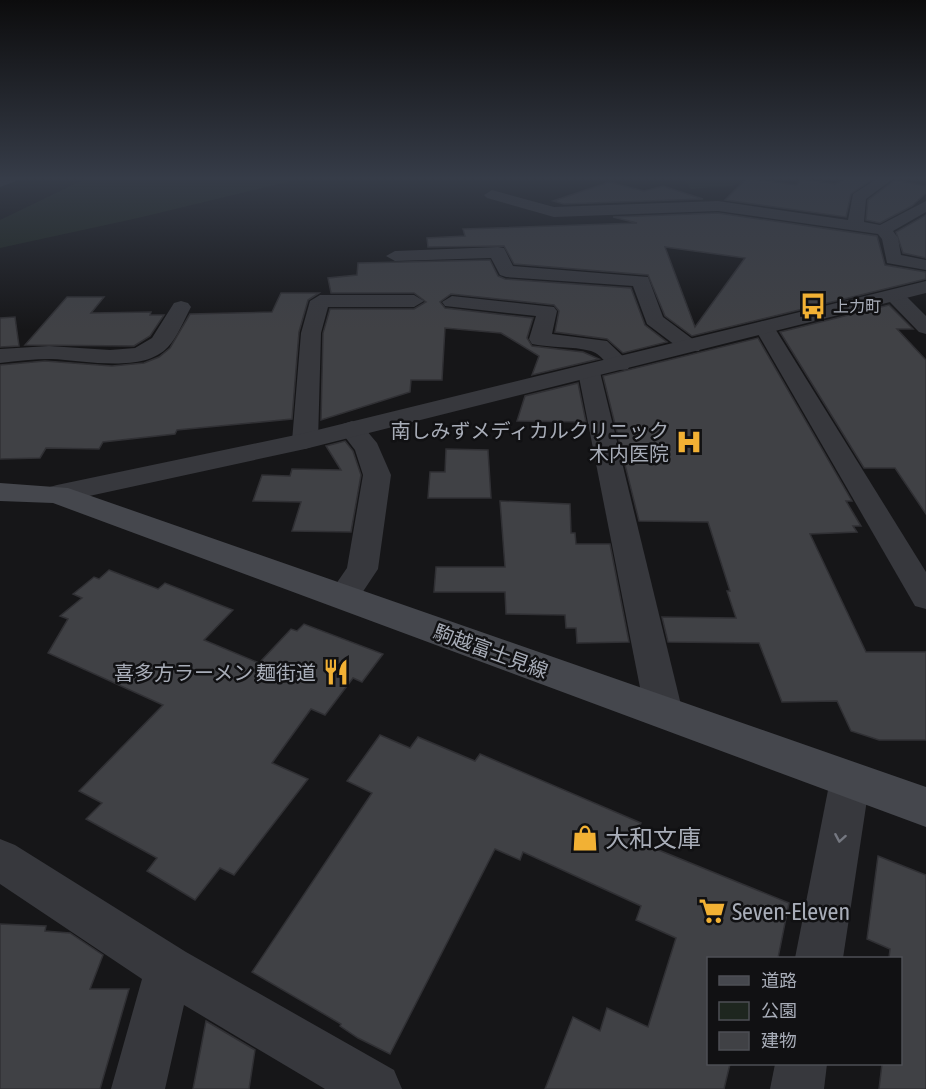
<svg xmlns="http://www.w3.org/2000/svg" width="926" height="1089" font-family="'Asap Condensed','Noto Sans JP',sans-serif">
  <rect width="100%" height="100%" fill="#161618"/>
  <g fill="#1e261f">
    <path d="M87,178H293L287,182L138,218L0,248V220Z"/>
    <path d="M684,178H773L730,186L691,189Z"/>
  </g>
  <g fill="#404145" stroke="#303034" stroke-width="1.5" fill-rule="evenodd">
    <path d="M747,178L796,185L802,179L835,184L847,178L873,179L851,194L846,217L725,200Z"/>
    <path d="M895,180L926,186V193L912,206L880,223L866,220L868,200Z"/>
    <path d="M609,182L644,191L663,186L703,199L564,204L553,201Z"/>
    <path d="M718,213L877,236L885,265L926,272V279L692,336L665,316L648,275L514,264L504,246L428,247L427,238L465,236L463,229L637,223L613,217ZM665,247L745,258L695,327Z"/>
    <path d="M926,215V258L903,253L896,232Z"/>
    <path d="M490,260L498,276L505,279L631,288L645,325L667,342L623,353L607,339L555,332L559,311L554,305L451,294L440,302L445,308L533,318L527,338L532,346L583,352L599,359L532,375L539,356L501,333L445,328L442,380H411L410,392L321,420L323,333L330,309H414L426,302L414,293H331L328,278L357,275L358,263Z"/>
    <path d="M281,293H319L308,300L299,332L292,419L177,430L175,434L103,442L99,449L46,448L40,458L0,459V365L45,361L112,366L144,363L159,357L170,348L190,314L272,312Z"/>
    <path d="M67,297H104L91,313L151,312L150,315H164L150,336L134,346L25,345Z"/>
    <path d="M889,305L913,329H897L926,360V514L895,468H864L780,332Z"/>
    <path d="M15,317L19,346L0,347V318Z"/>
    <path d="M758,338L852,501H846L861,526H853L857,532L810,534L866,652H926V740H879L851,731L837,701L782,702L759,643L668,642L662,617L736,618L727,591H730L708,522L639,521L603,376Z"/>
    <path d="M578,383L586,422L517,421L525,396Z"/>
    <path d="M345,441L353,451L361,475L351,532L292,531L301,502L253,501L262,475L290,476L292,469L341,470L326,446Z"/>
    <path d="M446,449L488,450L491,498H428L430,472H445Z"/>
    <path d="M500,501L570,504L571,533H575L576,544H610L629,642L577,643L576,628H566L565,615L506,614L505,592H434L436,567H505Z"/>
    <path d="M109,570L158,589L165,583L233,610L204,640L259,663L291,629L297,631L304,624L383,654L362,682L353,678L325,715L311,709L272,763L308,779L234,875L220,868L195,900L147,871L157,858L86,819L102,803L79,791L163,705L48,653L68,619L60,616L82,598L73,594L94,577L99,579Z"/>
    <path d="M380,735L410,748L418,737L475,761L480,754L641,823L634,840L789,903L778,958H708V1064H730L724,1089H545L573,1017L600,1031L607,1008L648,1027L676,938L636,920L641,906L523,852L520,860L495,849L390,1054L358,1038L340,1026L341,1024L252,972L372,793L347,781Z"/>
    <path d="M878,856L926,875V1089H879L882,1064H900V958H889L890,949L867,939Z"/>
    <path d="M0,924L46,926L45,931L70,933L103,955L90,989H129L100,1089H0Z"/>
    <path d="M206,1021L255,1050L249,1089H193Z"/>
  </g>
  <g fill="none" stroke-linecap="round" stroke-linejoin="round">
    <g fill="#37383d" fill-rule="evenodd">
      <path d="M0,178H24L0,187Z"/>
      <path d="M878,178H894L866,199L864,222L880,225L926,201V212L893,231L898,238L901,255L926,260V270L887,263L882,239L878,234L718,211L554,217L487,198L484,195L492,190L554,207L718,201L848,220L853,194Z"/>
      <path d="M498,247L504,248L513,266L648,277L663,317L702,346L699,351H683L647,324L633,286L506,277L500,275L491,258L395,261L386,256L395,251Z"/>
      <path d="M894,289L901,291L926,316V334L919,332L887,299L884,295Z"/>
      <path d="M320,295H414L424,301L414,307H328L321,333L318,441L314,446L305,449L296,446L292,441L301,333L310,301Z"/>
      <path d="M452,296L554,307L557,311L552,334L607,341L631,364L628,369C608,374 606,356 591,351C572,346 551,348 532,344L529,339L536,316L445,306L442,302Z"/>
      <path d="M181,301L188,303L191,307C184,320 178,336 168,347C143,374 84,360 51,359C34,359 17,361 0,363V349L49,346L110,350L135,348L152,338L174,303Z"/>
      <path d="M764,321L771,323L774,327L926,572V609L915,606L754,327L757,323Z"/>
      <path d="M589,365L597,367L600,372L683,713L677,723L664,728L651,723L645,713L578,372L581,367Z"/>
      <path d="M352,421L361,424L377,443L391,475L378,569L354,605L343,608L332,605L327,597L347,568L363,475L355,450L339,429L343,424Z"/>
      <path d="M850,763L864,768L870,780L843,958H795L830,780L836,768Z"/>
      <path d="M0,839L15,845L186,952L394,1070L402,1089H325L184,1005L165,1089H111L142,979L0,884Z"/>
      <path d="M775,1064H827L824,1089H770Z"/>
    </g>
    <path fill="#37383d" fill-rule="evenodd" d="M926,281V293L305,449L57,503L46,500L42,494L46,488L57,485L305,433Z"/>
    <path fill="#45474d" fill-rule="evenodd" d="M0,483L68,488L926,787V827L53,503L0,501Z"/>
  </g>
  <defs><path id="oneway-chevron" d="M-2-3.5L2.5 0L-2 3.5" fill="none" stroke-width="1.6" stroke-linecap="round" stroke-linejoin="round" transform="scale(1.5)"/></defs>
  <use stroke="#757881" href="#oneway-chevron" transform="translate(840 838) rotate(100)"/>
  <linearGradient id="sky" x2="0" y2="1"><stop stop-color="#0c0c0d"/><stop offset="0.54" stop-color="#363c48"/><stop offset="1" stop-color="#363c48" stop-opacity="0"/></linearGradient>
  <rect width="926" height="330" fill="url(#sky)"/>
  <defs>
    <g id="bus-bare" transform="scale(2.07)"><path d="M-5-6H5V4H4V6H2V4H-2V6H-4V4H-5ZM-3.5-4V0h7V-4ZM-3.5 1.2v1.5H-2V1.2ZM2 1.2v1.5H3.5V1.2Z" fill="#f2b134" stroke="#111113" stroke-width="2.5" paint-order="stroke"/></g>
    <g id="hospital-bare" transform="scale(2.07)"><path d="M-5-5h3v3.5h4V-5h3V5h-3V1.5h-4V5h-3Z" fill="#f2b134" stroke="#111113" stroke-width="2.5" paint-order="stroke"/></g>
    <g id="restaurant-bare" transform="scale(2.07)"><path d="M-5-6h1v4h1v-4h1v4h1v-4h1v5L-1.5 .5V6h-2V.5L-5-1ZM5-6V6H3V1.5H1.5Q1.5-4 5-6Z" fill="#f2b134" stroke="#111113" stroke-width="2.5" paint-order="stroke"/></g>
    <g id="shop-bare" transform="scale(2.07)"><path d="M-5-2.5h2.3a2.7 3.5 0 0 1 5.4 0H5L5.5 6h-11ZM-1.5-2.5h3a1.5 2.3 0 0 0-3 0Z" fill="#f2b134" stroke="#111113" stroke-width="2.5" paint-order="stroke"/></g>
    <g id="supermarket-bare" transform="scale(2.07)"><path d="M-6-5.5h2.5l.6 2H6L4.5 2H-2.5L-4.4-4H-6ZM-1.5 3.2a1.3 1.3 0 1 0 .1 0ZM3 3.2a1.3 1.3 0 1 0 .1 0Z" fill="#f2b134" stroke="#111113" stroke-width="2.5" paint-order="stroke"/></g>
  </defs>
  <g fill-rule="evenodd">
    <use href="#bus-bare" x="813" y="306"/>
    <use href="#hospital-bare" x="689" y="442"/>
    <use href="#restaurant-bare" x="336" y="672"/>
    <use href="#shop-bare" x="585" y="838"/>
    <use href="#supermarket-bare" x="712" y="911"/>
  </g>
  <g text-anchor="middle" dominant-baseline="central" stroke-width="5" stroke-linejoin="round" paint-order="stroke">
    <g font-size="16" fill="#a8adb8" stroke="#111113" text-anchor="start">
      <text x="833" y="306">上力町</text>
    </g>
    <g font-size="20" fill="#a8adb8" stroke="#111113" text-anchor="end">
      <text x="669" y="430">南しみずメディカルクリニック<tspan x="669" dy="23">木内医院</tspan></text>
      <text x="316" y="672">喜多方ラーメン 麺街道</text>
    </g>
    <g font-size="20" fill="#a8adb8" stroke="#111113">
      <text transform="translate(491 651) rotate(20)">駒越富士見線</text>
    </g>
    <g font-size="24" fill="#a8adb8" stroke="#111113" text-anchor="start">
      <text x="605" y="838">大和文庫</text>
      <text x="732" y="911">Seven-Eleven</text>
    </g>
  </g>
  <rect x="707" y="957" width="195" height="108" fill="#111113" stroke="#4d4f55" stroke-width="1.5"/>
  <rect x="719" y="976" width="30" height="9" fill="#45474d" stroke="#4d4f55" stroke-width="1.5"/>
  <text x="761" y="987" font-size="18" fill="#a8adb8">道路</text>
  <rect x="719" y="1002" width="30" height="18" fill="#1e261f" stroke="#4d4f55" stroke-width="1.5"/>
  <text x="761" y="1017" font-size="18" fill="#a8adb8">公園</text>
  <rect x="719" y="1032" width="30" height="18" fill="#404145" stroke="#4d4f55" stroke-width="1.5"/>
  <text x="761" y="1047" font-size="18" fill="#a8adb8">建物</text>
</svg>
